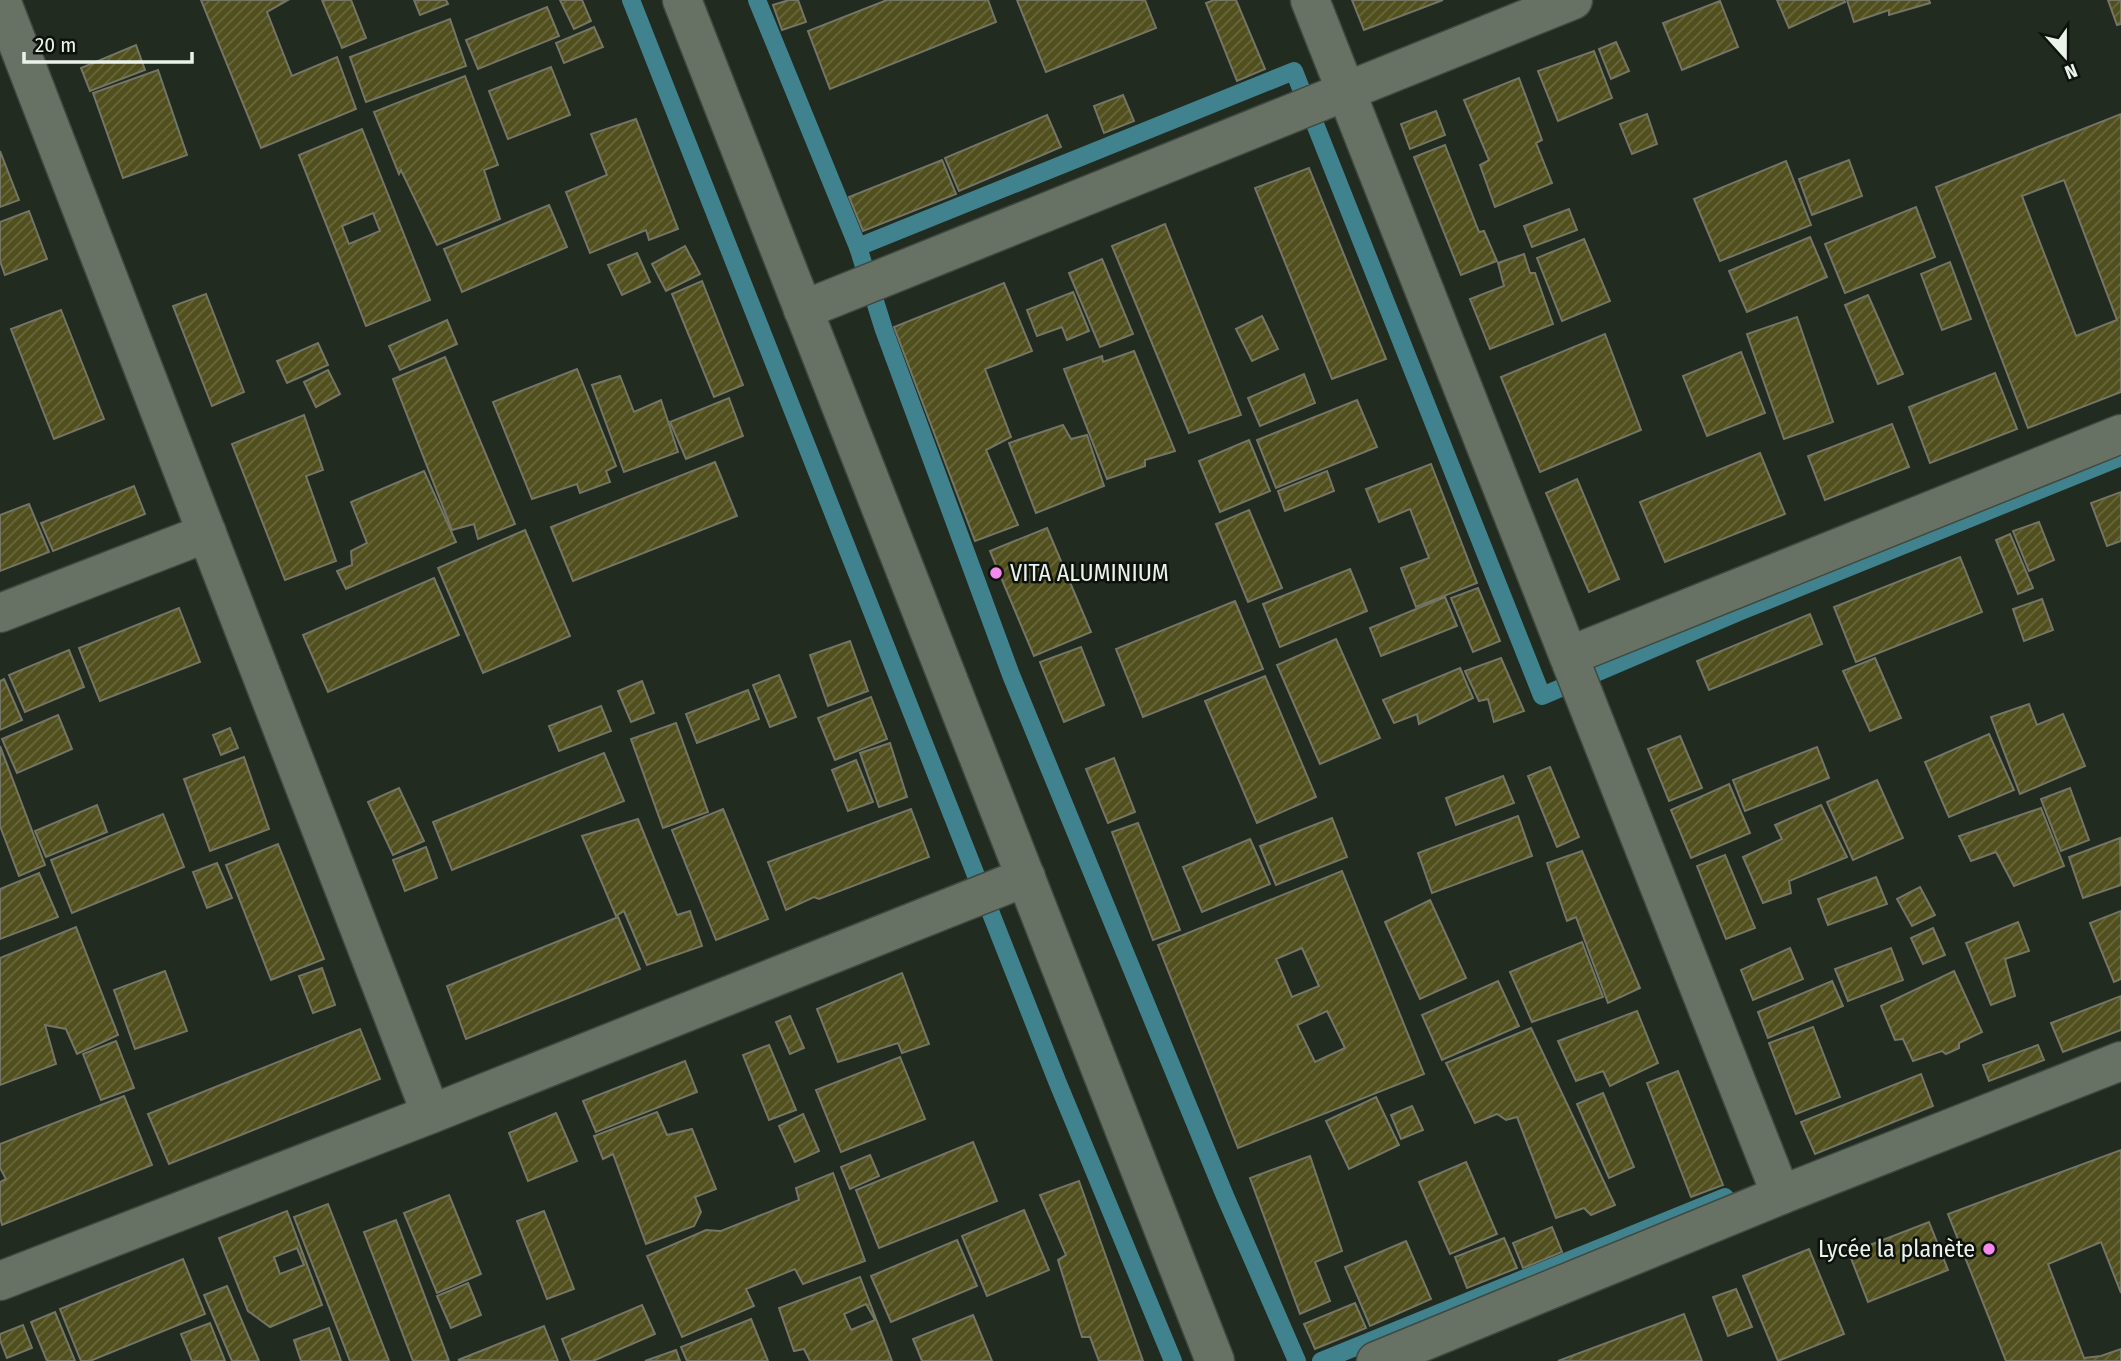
<svg xmlns="http://www.w3.org/2000/svg" width="2121" height="1361" font-family="'Fira Sans Condensed',sans-serif">
  <defs>
    <pattern id="building-hatch" width="6" height="6" patternUnits="userSpaceOnUse" patternTransform="scale(1.75)"><rect width="6" height="6" fill="#504f1d"/><path d="M-1 1l2-2M0 6l6-6M5 7l2-2" fill="none" stroke="#69693e"/></pattern>
  </defs>
  <rect width="100%" height="100%" fill="#212b20"/>
  <g fill="none" stroke-linecap="round" stroke-linejoin="round">
    <g stroke="#40838f" stroke-width="18">
      <path d="M631,0L1057,1081L1173,1361"/>
      <path d="M757,0L858,247L884,330L1011,675L1225,1196L1297,1361"/>
      <path d="M858,247L1294,71L1542,696L1741,611L2121,457"/>
      <path d="M1321,1361L1725,1197"/>
    </g>
  </g>
  <g fill="url(#building-hatch)" stroke="#757565" stroke-width="2" fill-rule="evenodd">
    <path d="M201,0H288L267,12L292,76L337,57L356,109L261,148Z"/>
    <path d="M322,0H351L366,38L342,48Z"/>
    <path d="M414,0H446L448,4L420,15Z"/>
    <path d="M560,0H582L591,21L574,29Z"/>
    <path d="M789,0H798L806,22L782,30L773,5Z"/>
    <path d="M887,0H988L996,22L830,89L808,31Z"/>
    <path d="M1017,0H1145L1156,28L1046,72Z"/>
    <path d="M1214,0H1236L1265,69L1237,81L1206,3Z"/>
    <path d="M1352,0H1443L1364,30Z"/>
    <path d="M1777,0H1844L1845,2L1789,28Z"/>
    <path d="M1847,0H1929L1930,3L1889,15V10L1854,22Z"/>
    <path d="M2108,0H2121V24L2117,25Z"/>
    <path d="M1720,1L1738,47L1682,70L1663,23Z"/>
    <path d="M547,7L559,36L478,69L466,40Z"/>
    <path d="M450,19L466,66L366,102L350,57Z"/>
    <path d="M594,27L603,47L564,63L556,43Z"/>
    <path d="M1616,42L1629,71L1611,79L1599,49Z"/>
    <path d="M136,45L145,70L90,91L81,68Z"/>
    <path d="M1594,51L1612,98L1558,121L1538,71Z"/>
    <path d="M551,67L570,115L508,139L489,91Z"/>
    <path d="M158,70L187,155L123,178L93,93Z"/>
    <path d="M465,76L498,165L484,170L500,219L437,245L401,170L399,174L374,112Z"/>
    <path d="M1519,78L1542,140L1536,143L1552,183L1495,207L1480,165L1489,160L1464,100Z"/>
    <path d="M1123,95L1134,121L1104,133L1094,106Z"/>
    <path d="M1436,111L1445,135L1410,149L1401,124Z"/>
    <path d="M1647,114L1657,144L1632,154L1620,124Z"/>
    <path d="M2121,114V392L2028,428L1936,187ZM2064,180L2117,320L2076,336L2022,196Z"/>
    <path d="M1047,115L1061,147L959,191L945,158Z"/>
    <path d="M636,119L678,229L649,240L646,230L590,253L566,192L607,175L591,134Z"/>
    <path d="M362,129L430,300L366,326L299,155ZM373,213L380,231L349,244L342,226Z"/>
    <path d="M1445,145L1479,232L1484,231L1497,261L1461,275L1414,157Z"/>
    <path d="M0,151L19,200L0,207Z"/>
    <path d="M942,160L956,194L863,231L849,197Z"/>
    <path d="M1849,160L1862,196L1812,215L1799,179Z"/>
    <path d="M1786,161L1811,225L1720,261L1694,199Z"/>
    <path d="M1309,168L1386,359L1332,379L1255,188Z"/>
    <path d="M549,205L567,247L462,292L444,249Z"/>
    <path d="M1916,207L1935,257L1845,293L1825,244Z"/>
    <path d="M1569,209L1577,230L1532,247L1524,226Z"/>
    <path d="M29,211L47,259L5,275L0,261V222Z"/>
    <path d="M1165,224L1241,415L1189,433L1112,246Z"/>
    <path d="M1810,237L1827,277L1747,312L1729,271Z"/>
    <path d="M1584,239L1610,301L1562,321L1537,258Z"/>
    <path d="M685,246L700,274L666,291L652,264Z"/>
    <path d="M637,253L650,282L622,295L608,265Z"/>
    <path d="M1524,254L1530,273H1535L1553,324L1490,349L1470,299L1504,286L1498,263Z"/>
    <path d="M1102,259L1133,334L1100,347L1069,273Z"/>
    <path d="M1950,262L1971,319L1942,330L1921,274Z"/>
    <path d="M702,281L743,385L714,397L672,294Z"/>
    <path d="M1004,283L1032,351L985,369L1011,437L986,450L1018,525L975,541L894,327Z"/>
    <path d="M1073,292L1089,331L1067,340L1062,327L1037,336L1027,310Z"/>
    <path d="M206,294L244,392L212,406L173,306Z"/>
    <path d="M1868,295L1903,374L1878,384L1845,305Z"/>
    <path d="M61,310L104,419L54,439L11,329Z"/>
    <path d="M1262,316L1278,349L1252,361L1236,329Z"/>
    <path d="M1797,317L1833,422L1784,439L1747,334Z"/>
    <path d="M447,320L457,344L400,370L389,346Z"/>
    <path d="M1605,334L1641,430L1540,472L1501,377Z"/>
    <path d="M318,343L328,365L287,383L277,361Z"/>
    <path d="M1134,351L1175,451L1145,460V466L1107,479L1064,369L1102,356L1103,362Z"/>
    <path d="M1741,352L1765,413L1707,436L1683,376Z"/>
    <path d="M445,357L515,524L478,539L474,524L452,530L393,379Z"/>
    <path d="M577,369L616,466L606,471L610,482L580,493L577,484L532,499L493,402Z"/>
    <path d="M328,370L340,394L316,407L304,382Z"/>
    <path d="M1995,373L2017,429L1930,463L1909,407Z"/>
    <path d="M1304,374L1315,403L1260,426L1248,398Z"/>
    <path d="M620,376L634,412L661,400L678,452L624,472L592,385Z"/>
    <path d="M729,398L743,436L686,459L670,422Z"/>
    <path d="M1357,400L1377,447L1276,488L1257,440Z"/>
    <path d="M304,415L323,470L306,476L336,561L285,580L232,444Z"/>
    <path d="M1892,424L1909,467L1825,500L1808,456Z"/>
    <path d="M1063,425L1071,439L1087,435L1104,486L1036,513L1009,443Z"/>
    <path d="M1249,440L1270,491L1220,512L1199,461Z"/>
    <path d="M1760,453L1785,514L1665,562L1640,502Z"/>
    <path d="M715,462L737,516L573,581L551,527Z"/>
    <path d="M1431,464L1477,583L1416,607L1401,568L1429,558L1410,509L1379,522L1366,489Z"/>
    <path d="M424,471L456,542L346,589L337,571L352,565L351,551L367,543L351,502Z"/>
    <path d="M1327,471L1334,491L1285,511L1278,491Z"/>
    <path d="M1577,479L1619,579L1589,592L1546,493Z"/>
    <path d="M134,486L145,514L53,551L41,523Z"/>
    <path d="M2121,492V541L2107,546L2091,503Z"/>
    <path d="M29,504L49,552L0,571V515Z"/>
    <path d="M1249,510L1282,588L1248,602L1216,524Z"/>
    <path d="M2039,522L2054,560L2029,571L2013,531Z"/>
    <path d="M1047,528L1091,632L1034,656L990,551Z"/>
    <path d="M525,530L570,636L483,673L438,568Z"/>
    <path d="M2010,534L2033,588L2018,594L1996,540Z"/>
    <path d="M1960,557L1982,612L1856,662L1834,607Z"/>
    <path d="M1350,569L1367,611L1280,647L1263,604Z"/>
    <path d="M434,578L459,635L328,692L303,635Z"/>
    <path d="M1478,588L1500,641L1473,652L1451,598Z"/>
    <path d="M1445,597L1457,626L1381,656L1370,628Z"/>
    <path d="M2042,599L2053,630L2024,641L2013,609Z"/>
    <path d="M1235,601L1263,669L1143,717L1116,649Z"/>
    <path d="M179,608L200,662L100,701L79,648Z"/>
    <path d="M1810,614L1822,644L1709,690L1697,661Z"/>
    <path d="M1336,639L1380,738L1320,764L1277,665Z"/>
    <path d="M850,641L868,691L828,706L810,655Z"/>
    <path d="M1081,647L1104,705L1064,722L1040,662Z"/>
    <path d="M69,650L84,687L25,712L9,675Z"/>
    <path d="M1501,658L1524,711L1494,722L1488,699L1479,701L1465,671Z"/>
    <path d="M1875,658L1901,718L1870,731L1843,671Z"/>
    <path d="M1460,668L1473,698L1419,724L1417,714L1394,723L1383,700Z"/>
    <path d="M779,675L796,717L770,727L753,685Z"/>
    <path d="M1265,676L1316,797L1257,823L1205,701Z"/>
    <path d="M4,679L22,720L0,730V681Z"/>
    <path d="M642,681L654,713L631,722L618,691Z"/>
    <path d="M748,690L759,719L697,743L686,714Z"/>
    <path d="M871,697L887,739L835,760L818,718Z"/>
    <path d="M2029,704L2037,725L2063,714L2085,766L2020,794L1991,717Z"/>
    <path d="M601,706L611,731L559,751L549,726Z"/>
    <path d="M58,715L72,749L17,773L2,739Z"/>
    <path d="M676,723L708,812L663,828L631,739Z"/>
    <path d="M230,728L238,748L221,755L213,735Z"/>
    <path d="M1989,734L2014,790L1949,817L1925,762Z"/>
    <path d="M1680,736L1702,788L1669,801L1648,749Z"/>
    <path d="M890,743L907,797L879,807L860,753Z"/>
    <path d="M0,746L45,865L19,876L0,826Z"/>
    <path d="M1817,747L1829,778L1745,811L1733,780Z"/>
    <path d="M604,753L624,801L452,870L433,822Z"/>
    <path d="M244,757L269,829L210,851L184,779Z"/>
    <path d="M1114,758L1135,812L1108,823L1086,769Z"/>
    <path d="M856,760L873,802L848,811L832,770Z"/>
    <path d="M1550,767L1579,837L1557,847L1528,776Z"/>
    <path d="M1503,776L1514,803L1456,825L1446,798Z"/>
    <path d="M1877,780L1903,838L1853,860L1827,802Z"/>
    <path d="M1729,784L1750,833L1691,858L1671,810Z"/>
    <path d="M399,788L424,841L393,855L368,802Z"/>
    <path d="M2070,788L2089,840L2061,851L2041,799Z"/>
    <path d="M97,805L107,832L46,857L35,831Z"/>
    <path d="M1821,805L1847,857L1789,881L1791,893L1763,903L1743,857L1782,839L1775,825Z"/>
    <path d="M2041,808L2064,866L2014,886L1996,852L1971,861L1959,836Z"/>
    <path d="M723,809L768,919L716,940L672,830Z"/>
    <path d="M911,809L929,857L819,899L814,897L786,910L768,862Z"/>
    <path d="M163,814L184,867L72,913L51,860Z"/>
    <path d="M1518,816L1532,856L1432,893L1418,853Z"/>
    <path d="M1332,818L1347,857L1276,885L1260,846Z"/>
    <path d="M638,819L677,915L690,911L702,946L647,965L624,911L616,916L582,836Z"/>
    <path d="M1138,823L1180,930L1153,940L1112,832Z"/>
    <path d="M2120,838L2121,885L2083,898L2069,857Z"/>
    <path d="M1250,839L1270,884L1202,912L1183,867Z"/>
    <path d="M278,844L324,959L271,980L226,865Z"/>
    <path d="M426,847L437,878L405,891L393,860Z"/>
    <path d="M1582,851L1640,988L1608,1003L1576,917L1567,921L1547,863Z"/>
    <path d="M1725,855L1755,928L1726,939L1697,866Z"/>
    <path d="M217,863L232,898L207,908L193,872Z"/>
    <path d="M1342,871L1424,1074L1238,1148L1158,945ZM1302,948L1319,986L1292,997L1276,959ZM1327,1011L1345,1048L1315,1062L1297,1025Z"/>
    <path d="M39,873L58,917L0,939V889Z"/>
    <path d="M1876,877L1887,904L1828,925L1818,899Z"/>
    <path d="M1920,887L1935,915L1912,926L1897,899Z"/>
    <path d="M1430,900L1466,978L1420,999L1385,922Z"/>
    <path d="M2121,911V979L2114,982L2090,923Z"/>
    <path d="M618,917L640,969L466,1039L447,986Z"/>
    <path d="M2018,922L2029,951L2005,959L2015,996L1991,1005L1966,943Z"/>
    <path d="M76,927L118,1035L77,1054L66,1029L45,1025L56,1064L0,1085V958Z"/>
    <path d="M1933,928L1945,955L1923,964L1911,938Z"/>
    <path d="M1582,942L1603,997L1532,1022L1510,972Z"/>
    <path d="M1790,948L1803,979L1753,1000L1741,970Z"/>
    <path d="M1891,948L1903,980L1848,1001L1835,969Z"/>
    <path d="M322,968L335,1005L313,1013L299,976Z"/>
    <path d="M165,971L187,1031L135,1049L114,990Z"/>
    <path d="M1954,971L1982,1032L1959,1043V1048L1946,1054L1942,1051L1913,1061L1903,1039L1895,1040L1881,1006Z"/>
    <path d="M902,973L929,1044L902,1053L898,1043L838,1062L817,1009Z"/>
    <path d="M1498,981L1519,1026L1442,1060L1422,1015Z"/>
    <path d="M1832,981L1843,1006L1768,1038L1758,1012Z"/>
    <path d="M2121,996V1030L2063,1052L2051,1023Z"/>
    <path d="M1637,1011L1658,1063L1610,1086L1603,1071L1576,1081L1558,1041Z"/>
    <path d="M790,1016L804,1048L790,1054L776,1022Z"/>
    <path d="M1813,1027L1840,1097L1796,1114L1769,1043Z"/>
    <path d="M1531,1028L1615,1205L1591,1215L1584,1208L1556,1218L1517,1117L1506,1120L1497,1114L1475,1123L1446,1063Z"/>
    <path d="M360,1029L380,1079L169,1164L148,1114Z"/>
    <path d="M116,1041L134,1088L101,1100L83,1054Z"/>
    <path d="M769,1045L796,1110L769,1120L743,1055Z"/>
    <path d="M2038,1045L2044,1060L1989,1081L1983,1065Z"/>
    <path d="M900,1057L925,1119L841,1152L816,1090Z"/>
    <path d="M685,1061L697,1092L596,1132L583,1101Z"/>
    <path d="M1678,1071L1723,1185L1691,1197L1647,1083Z"/>
    <path d="M1921,1074L1933,1106L1815,1154L1801,1122Z"/>
    <path d="M1603,1093L1634,1167L1609,1178L1577,1104Z"/>
    <path d="M124,1096L152,1165L2,1225L0,1217V1182L6,1179L0,1168V1144Z"/>
    <path d="M1376,1097L1399,1145L1349,1169L1326,1121Z"/>
    <path d="M1412,1106L1423,1130L1401,1139L1391,1115Z"/>
    <path d="M657,1112L667,1135L692,1129L716,1189L695,1197L701,1212L694,1226L646,1244L613,1154L603,1159L594,1136Z"/>
    <path d="M556,1113L577,1161L528,1181L509,1133Z"/>
    <path d="M803,1114L819,1151L795,1162L779,1126Z"/>
    <path d="M973,1142L997,1201L879,1248L856,1190Z"/>
    <path d="M2121,1150V1293L2101,1242L2048,1264L2084,1358L2101,1356L2121,1349V1361H2006L1948,1214Z"/>
    <path d="M870,1155L879,1176L850,1189L841,1167Z"/>
    <path d="M1310,1156L1342,1251L1315,1262L1330,1301L1300,1314L1250,1178Z"/>
    <path d="M1466,1162L1497,1234L1450,1254L1419,1182Z"/>
    <path d="M833,1173L865,1261L803,1284L795,1269L746,1289L754,1306L682,1337L647,1256L706,1230L721,1231L799,1200L796,1188Z"/>
    <path d="M1079,1181L1143,1361H1099L1090,1337H1082L1058,1260L1066,1255L1040,1195Z"/>
    <path d="M449,1195L481,1274L437,1293L404,1213Z"/>
    <path d="M328,1204L389,1361H350L294,1217Z"/>
    <path d="M1024,1210L1049,1270L987,1296L962,1236Z"/>
    <path d="M287,1211L322,1305L270,1327L248,1311L219,1238ZM297,1248L304,1265L280,1274L274,1257Z"/>
    <path d="M544,1211L574,1289L547,1299L517,1221Z"/>
    <path d="M396,1220L449,1361H413L364,1232Z"/>
    <path d="M1929,1222L1948,1270L1868,1302L1849,1253Z"/>
    <path d="M1552,1227L1562,1252L1523,1268L1513,1243Z"/>
    <path d="M1504,1238L1517,1268L1467,1288L1455,1257Z"/>
    <path d="M957,1240L977,1286L891,1322L871,1276Z"/>
    <path d="M1406,1241L1431,1299L1370,1326L1345,1267Z"/>
    <path d="M1809,1249L1844,1334L1778,1361L1743,1276Z"/>
    <path d="M183,1259L205,1314L90,1361H81L60,1309Z"/>
    <path d="M860,1277L892,1361H810L804,1349L794,1351L779,1308ZM866,1304L875,1320L851,1330L844,1314Z"/>
    <path d="M468,1283L481,1315L451,1328L437,1296Z"/>
    <path d="M227,1286L259,1361H232L204,1295Z"/>
    <path d="M1736,1289L1752,1327L1728,1336L1713,1297Z"/>
    <path d="M1355,1303L1366,1328L1315,1349L1304,1324Z"/>
    <path d="M642,1305L655,1334L593,1361H571L562,1339Z"/>
    <path d="M55,1312L75,1361H47L31,1322Z"/>
    <path d="M1684,1314L1702,1361H1558Z"/>
    <path d="M973,1315L992,1361H922L913,1339Z"/>
    <path d="M751,1319L768,1361H687L681,1347Z"/>
    <path d="M210,1323L225,1361H192L181,1334Z"/>
    <path d="M23,1325L32,1348L7,1358L0,1340V1334Z"/>
    <path d="M544,1326L558,1361L458,1360Z"/>
    <path d="M329,1328L341,1361H301L294,1340Z"/>
    <path d="M676,1350L680,1361H645Z"/>
  </g>
  <g fill="none" stroke-linecap="round" stroke-linejoin="round">
    <g stroke="#40493f" stroke-width="41">
      <g id="minor">
        <path d="M1,0L431,1114"/>
        <path d="M682,0L1215,1361"/>
        <path d="M1310,0L1781,1195"/>
        <path d="M803,310L1573,0"/>
        <path d="M0,613L207,533"/>
        <path d="M1569,656L2121,434"/>
        <path d="M0,1281L431,1114L1026,877"/>
        <path d="M1376,1361L1781,1195L2121,1061"/>
      </g>
    </g>
    <use href="#minor" stroke="#677265" stroke-width="38"/>
  </g>
  <g fill="#f689ee" stroke="#0d120d" stroke-width="2.5">
    <circle cx="996" cy="573" r="7"/>
    <circle cx="1989" cy="1249" r="7"/>
  </g>
  <g text-anchor="middle" dominant-baseline="central" stroke-width="5" stroke-linejoin="round" paint-order="stroke">
    <g font-size="24" fill="#ebf2ea" stroke="#0d120d" text-anchor="start">
      <text x="1010" y="573">VITA ALUMINIUM</text>
      <text x="1975" y="1249" text-anchor="end">Lycée la planète</text>
    </g>
  </g>
  <g transform="translate(2065 56) rotate(159)" stroke="#0d120d" stroke-width="5" paint-order="stroke">
  <path d="M0-5L12 26L0 18L-12 26Z" fill="#ebf2ea"/>
  <text y="-10" font-size="19" font-weight="bold" text-anchor="middle" fill="#ebf2ea">N</text>
  </g>
  <path d="M24 52v10h168v-10" fill="none" stroke="#ebf2ea" stroke-width="3.5"/>
  <text x="35" y="52" font-size="21" fill="#ebf2ea" stroke="#0d120d" stroke-width="5" paint-order="stroke">20 m</text>
</svg>
